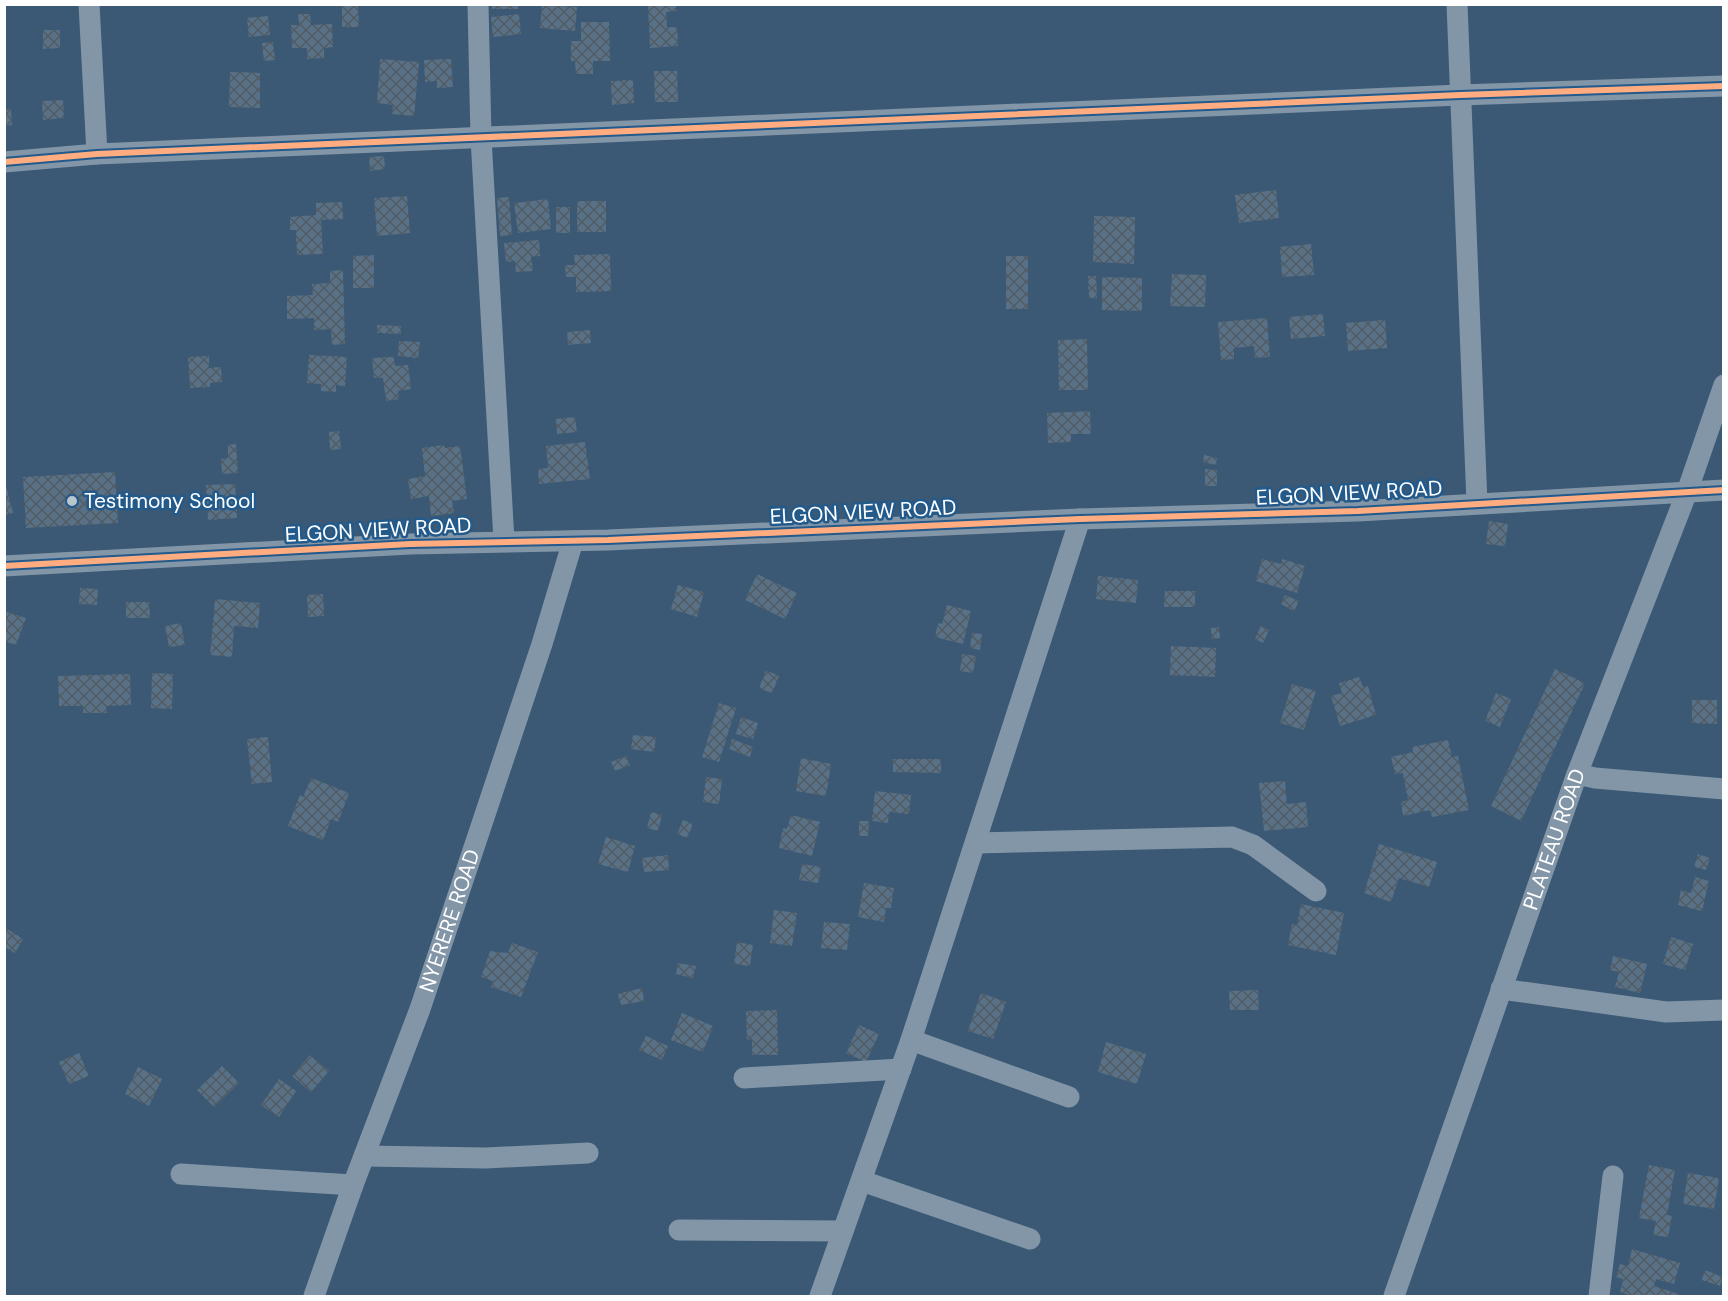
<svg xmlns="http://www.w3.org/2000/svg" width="1728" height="1301" font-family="'DM Sans',sans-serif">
  <defs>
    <pattern id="building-cross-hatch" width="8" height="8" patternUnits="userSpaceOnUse" patternTransform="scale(1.5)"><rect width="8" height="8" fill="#597186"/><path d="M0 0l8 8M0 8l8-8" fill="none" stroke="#515b63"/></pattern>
  </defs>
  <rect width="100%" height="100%" fill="#3b5974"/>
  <g fill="url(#building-cross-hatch)">
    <rect x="492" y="4" width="26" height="5"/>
    <path d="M648,4H676V11L666,12L667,27H677L678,46L650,48Z"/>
    <path d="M342,5H358L359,27H342Z"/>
    <path d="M542,5L577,7L575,31L540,28Z"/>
    <path d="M298,14H310L311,25L332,24L333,47L324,48V58L307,59V48H292L291,25H299Z"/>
    <path d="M519,14L521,34L493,37L491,17Z"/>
    <path d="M268,16L270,35L249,37L247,18Z"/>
    <path d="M581,22H609L610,61H593V74H576L575,61H571V41H581Z"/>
    <path d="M43,30H60V48L43,49Z"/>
    <path d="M273,42L275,60L264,61L262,43Z"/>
    <path d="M380,59L419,62L414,116L392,114L393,105L377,103Z"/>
    <path d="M451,59L453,87L437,88V81L425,82L424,60Z"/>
    <path d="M654,71H677L678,102H655Z"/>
    <path d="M230,72L260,73V108L229,107Z"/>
    <path d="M633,80L634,103L612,105L611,81Z"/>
    <path d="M63,100L64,118L43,120L42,101Z"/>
    <path d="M11,109L12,125L4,126V110Z"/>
    <path d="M384,156L385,169L370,171L369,157Z"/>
    <path d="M1276,190L1279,218L1239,223L1235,195Z"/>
    <path d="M407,196L410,233L377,236L374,198Z"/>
    <path d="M509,197L512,235L500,236L497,198Z"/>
    <path d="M548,199L551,229L518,233L514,203Z"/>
    <rect x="577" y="201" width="29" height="31"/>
    <path d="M342,202L343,219L321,220L323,254L297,255L296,230H290V217L316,215V203Z"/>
    <rect x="556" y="207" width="14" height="26"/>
    <path d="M1094,216L1135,217L1134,264L1093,262Z"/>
    <path d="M539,240L540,256L531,257L533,271L516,272L515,261L506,262L504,243Z"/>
    <path d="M1311,244L1314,275L1282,277L1280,247Z"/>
    <path d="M610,254L611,291L576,292V277H566L565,265H575L574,255Z"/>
    <path d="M374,255V288H353V256Z"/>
    <rect x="1006" y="256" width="22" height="53"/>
    <path d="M343,270L345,344L332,345L331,329L314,330V318L287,319V296L313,295L312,284L330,283V271Z"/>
    <path d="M1172,274L1206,275L1205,307L1170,306Z"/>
    <path d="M1088,276H1096L1097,298H1089Z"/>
    <path d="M1102,277L1142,278V311L1102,310Z"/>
    <path d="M1323,314L1325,336L1291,339L1289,317Z"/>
    <path d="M1267,318L1270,357L1255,358L1254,346L1234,348V359L1221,360L1218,322Z"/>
    <path d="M1385,320L1387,348L1348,351L1346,323Z"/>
    <path d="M377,325L401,326V334L377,333Z"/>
    <path d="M590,330L591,343L568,345L567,332Z"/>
    <path d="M1087,339L1088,390H1059L1058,340Z"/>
    <path d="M399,341L420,342L418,358L398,356Z"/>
    <path d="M309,355L347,357L345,386L336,385V392L321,391V384L307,383Z"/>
    <path d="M209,356V368L221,367L222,382L210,383V387L190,388L188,357Z"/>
    <path d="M387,357H394L395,366L408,365L411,389L398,391L399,399L386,401L383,378H374L372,358Z"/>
    <path d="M1090,411L1091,434H1071V442L1048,443L1047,413Z"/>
    <path d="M575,417L577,432L557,434L556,419Z"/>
    <path d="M339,431L341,449L330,450L329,432Z"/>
    <path d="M585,442L590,479L539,484L538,469L548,468L546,446Z"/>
    <path d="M236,444L238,473L222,474L221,459L228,458V445Z"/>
    <path d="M444,445L445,448L460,446L467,499L452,501L454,513L431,516L429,496L411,499L408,479L425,476L422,448Z"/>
    <path d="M1204,455L1217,458L1216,465L1203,462Z"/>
    <path d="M1205,469L1217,470V486H1205Z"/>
    <path d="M115,472L118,523L26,528L23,477Z"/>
    <path d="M4,478L13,513L4,515Z"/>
    <path d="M235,484L237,518L208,520L206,485Z"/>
    <path d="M1489,521L1508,524L1505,546L1486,544Z"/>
    <path d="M1262,559L1281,564L1282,559L1305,566L1297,593L1256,581Z"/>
    <path d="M757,574L797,593L785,619L745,600Z"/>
    <path d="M1098,576L1138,580L1136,603L1096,599Z"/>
    <path d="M678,585L704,592L697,617L671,609Z"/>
    <path d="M80,588L98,589L97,605L79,604Z"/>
    <path d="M1165,591H1195V607H1164Z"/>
    <path d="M323,594L324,616L308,617L307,595Z"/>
    <path d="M1285,595L1299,601L1294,611L1281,604Z"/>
    <path d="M215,599L260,603L258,628L234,626L232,657L210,655Z"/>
    <path d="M126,602H149L150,618H126Z"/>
    <path d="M947,605L971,611L963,644L935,637L938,623L942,624Z"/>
    <path d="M4,611L26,618L16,645L4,641Z"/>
    <path d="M181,623L185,645L169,647L165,626Z"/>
    <path d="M1261,626L1269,630L1263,643L1255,639Z"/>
    <path d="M1219,627L1220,638L1212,639L1211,628Z"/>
    <path d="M972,633L982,634L980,650L970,648Z"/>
    <path d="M1171,646L1216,648L1215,677L1170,675Z"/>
    <path d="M962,654L976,656L973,673L960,671Z"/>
    <path d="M1555,669L1585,683L1521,821L1491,806Z"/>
    <path d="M766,670L779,676L772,693L759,688Z"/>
    <path d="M152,673L173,674L172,709L151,708Z"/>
    <path d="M130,674L131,705L106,706L107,713H83V706H59L58,676Z"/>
    <path d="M1359,677L1363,687L1368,686L1376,715L1340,726L1331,696L1342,693L1339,683Z"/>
    <path d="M1292,684L1316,691L1304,730L1280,723Z"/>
    <path d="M1496,693L1511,699L1500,727L1485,721Z"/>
    <path d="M1692,700H1717V724L1692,723Z"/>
    <path d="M719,703L736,708L719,762L702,757Z"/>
    <path d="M741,717L758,723L753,739L736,734Z"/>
    <path d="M633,735L656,737L654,752L631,749Z"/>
    <path d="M268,737L272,782L252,784L247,739Z"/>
    <path d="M732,739L753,747L750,757L729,749Z"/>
    <path d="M1448,740L1452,757L1458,756L1469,810L1432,817L1430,810L1403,816L1401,802L1408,800L1403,773L1395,774L1391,757L1413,752L1412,747Z"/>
    <path d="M626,756L630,765L615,771L611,762Z"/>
    <path d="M801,758L831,764L826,796L796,791Z"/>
    <path d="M893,759H941V773L893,772Z"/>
    <path d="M706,777L722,779L719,804L703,802Z"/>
    <path d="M311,778L349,793L338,822L331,819L323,840L288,826L300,795L303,797Z"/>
    <path d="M1285,781L1287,804L1306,802L1308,827L1264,831L1259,783Z"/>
    <path d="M875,791L911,795L909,814L889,812L888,823L872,821Z"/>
    <path d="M651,812L662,815L658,831L647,828Z"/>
    <path d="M791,815L820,822L812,856L779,848L783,828L787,829Z"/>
    <path d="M683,820L693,824L687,838L677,834Z"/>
    <path d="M859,821H869L868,836H859Z"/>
    <path d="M606,837L635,846L628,872L598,864Z"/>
    <path d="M1379,844L1437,862L1429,887L1399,878L1391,902L1364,893Z"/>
    <path d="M1698,854L1710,858L1706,870L1694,867Z"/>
    <path d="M668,855L669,870L644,872L642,858Z"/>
    <path d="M802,864L821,867L818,883L799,880Z"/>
    <path d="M1695,877L1709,881L1702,911L1678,905L1681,890L1691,893Z"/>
    <path d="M864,883L894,888L891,908H886L884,922L858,917Z"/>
    <path d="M1301,904L1344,913L1336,955L1288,945L1292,924L1297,925Z"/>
    <path d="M774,910L797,913L792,946L770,943Z"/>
    <path d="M824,922L850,924L847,950L821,948Z"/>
    <path d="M4,927L23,939L15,953L4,947Z"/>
    <path d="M1671,937L1693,944L1685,970L1663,964Z"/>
    <path d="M737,942L753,945L750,966L734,964Z"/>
    <path d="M512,943L538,952L521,997L491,987L493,981L481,977L490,951L508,953Z"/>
    <path d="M1613,956L1647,964L1640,993L1615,987L1619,972L1610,970Z"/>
    <path d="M678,963L696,966L693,978L676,974Z"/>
    <path d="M642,988L644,1001L621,1005L618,994Z"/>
    <path d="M1258,990L1259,1010H1230L1229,991Z"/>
    <path d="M981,993L1006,1002L993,1039L968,1031Z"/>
    <path d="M777,1010L778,1055H752V1039L747,1040L746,1011Z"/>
    <path d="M682,1013L713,1026L703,1052L671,1040Z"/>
    <path d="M859,1025L879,1034L866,1062L846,1053Z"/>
    <path d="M646,1036L668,1046L662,1060L639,1050Z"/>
    <path d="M1106,1042L1146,1054L1137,1084L1098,1072Z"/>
    <path d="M79,1053L89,1076L69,1084L59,1062Z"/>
    <path d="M310,1055L329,1071L311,1092L292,1076Z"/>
    <path d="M222,1066L239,1083L214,1107L197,1090Z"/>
    <path d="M138,1067L162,1079L149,1106L125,1094Z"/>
    <path d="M279,1079L296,1091L279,1117L261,1105Z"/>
    <path d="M1649,1165L1675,1170L1667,1215L1672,1216L1668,1237L1653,1235L1656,1221L1639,1218Z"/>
    <path d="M1688,1173L1719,1178L1714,1209L1683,1204Z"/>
    <path d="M1632,1249L1680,1263L1674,1284L1656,1279L1654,1286L1678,1294L1677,1296H1632L1620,1292L1623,1279L1616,1277L1620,1264L1628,1266Z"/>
    <path d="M1705,1270L1723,1277L1720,1286L1702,1280Z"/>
  </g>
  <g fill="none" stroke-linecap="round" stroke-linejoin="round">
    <g stroke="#8296a8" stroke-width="21">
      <path d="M89,4L97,154"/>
      <path d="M478,4L481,138L504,541"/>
      <path d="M1457,4L1477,503"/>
      <path d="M4,162L97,154L1460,95L1724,86"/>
      <path d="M4,566L410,544L608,540L1080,519L1358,511L1724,490"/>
      <path d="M1577,774L1595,778L1724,789"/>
      <path d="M976,843L1232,837L1253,845L1316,891"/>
      <path d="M1501,989L1666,1012L1724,1010"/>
      <path d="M911,1040L1069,1097"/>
      <path d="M744,1078L901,1069"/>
      <path d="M364,1156L486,1158L588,1153"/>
      <path d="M181,1174L353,1185"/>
      <path d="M862,1181L1030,1239"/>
      <path d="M679,1230L843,1231"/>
      <path id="s1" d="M314,1296L353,1185L420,1009L542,644L573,541"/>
      <path d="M820,1296L911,1040L1080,519"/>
      <path id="s2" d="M1394,1296L1577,774L1687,492L1724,385"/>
      <path d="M1599,1296L1613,1176"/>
    </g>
    <g stroke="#235a8c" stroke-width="10">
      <g id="cycleway">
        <path d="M4,162L97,154L1460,95L1724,86"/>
        <path d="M4,566L410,544L608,540L1080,519L1358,511L1724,490"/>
      </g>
    </g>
    <use href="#cycleway" stroke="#ffac80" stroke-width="6"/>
  </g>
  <circle fill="#bac5ce" stroke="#235a8c" stroke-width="2" cx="72" cy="501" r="6"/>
  <g text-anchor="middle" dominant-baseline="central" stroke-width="5" stroke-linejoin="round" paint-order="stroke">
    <g font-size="21" fill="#fff" stroke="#235a8c">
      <text transform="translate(1349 493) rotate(-3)">ELGON VIEW ROAD</text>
      <text transform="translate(863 512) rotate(-3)">ELGON VIEW ROAD</text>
      <text transform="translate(378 530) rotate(-3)">ELGON VIEW ROAD</text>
      <text stroke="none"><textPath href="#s2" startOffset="484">PLATEAU ROAD</textPath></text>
      <text stroke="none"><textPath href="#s1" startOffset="399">NYERERE ROAD</textPath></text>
    </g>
    <g font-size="21" fill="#fff" stroke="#235a8c" text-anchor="start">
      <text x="84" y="501">Testimony School</text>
    </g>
  </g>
  <rect width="1728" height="1301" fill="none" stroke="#ffffff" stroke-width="12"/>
</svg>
